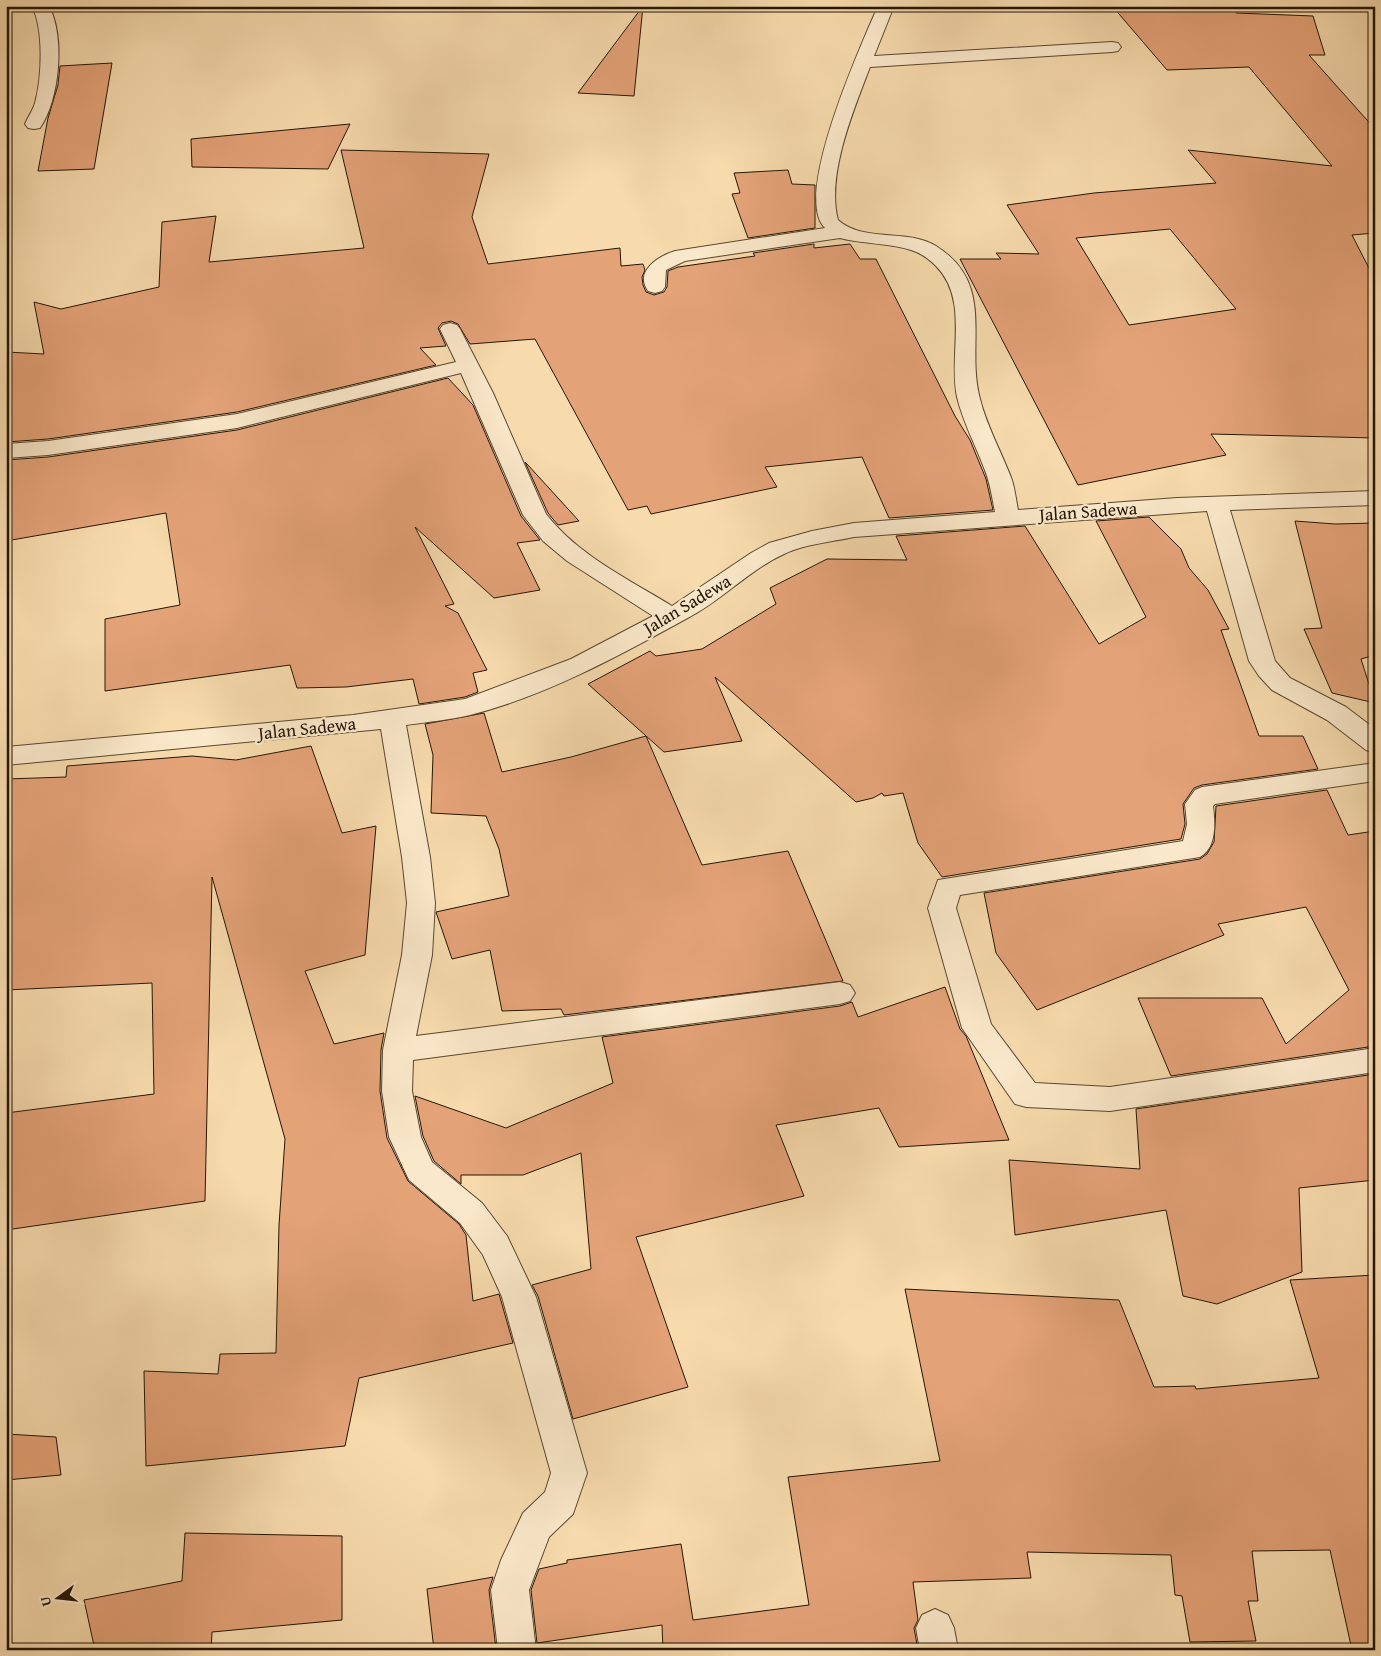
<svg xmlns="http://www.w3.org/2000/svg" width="1381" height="1656" font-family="'Gentium Book Plus',serif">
  <rect width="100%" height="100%" fill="#f7dbad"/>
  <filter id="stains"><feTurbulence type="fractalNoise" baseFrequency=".004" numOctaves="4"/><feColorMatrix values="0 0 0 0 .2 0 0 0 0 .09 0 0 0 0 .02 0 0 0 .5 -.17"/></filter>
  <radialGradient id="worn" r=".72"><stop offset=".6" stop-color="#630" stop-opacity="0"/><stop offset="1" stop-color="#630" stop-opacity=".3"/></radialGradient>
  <g fill="#e4a277" stroke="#231605" fill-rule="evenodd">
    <path d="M643,6L634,96L578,93Z"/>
    <path d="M1113,7L1234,8L1236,13L1313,16L1325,55H1309L1375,129V233L1352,235L1375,280V438L1211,434L1226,455L1078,485L960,259H1001L996,253L1039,254L1007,205L1094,193L1216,183L1188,150L1332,166L1249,67L1167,70ZM1170,229L1236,309L1129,325L1076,238Z"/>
    <path d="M112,63L94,169L38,171L48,118L58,85L60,66Z"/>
    <path d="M350,124L328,169L192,167L191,139Z"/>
    <path d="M341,150L489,154L472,217L488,264L620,248L621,266L643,264L645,270L642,277L643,285L646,292L654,295L664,292L667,287L668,271L678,267L755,256L753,253L814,244V248L850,244L860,259H876L955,416L970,440L986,479L993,510L889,518L862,457L765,467L777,487L651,514L647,506L628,510L535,339L470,344L458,324L451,321L442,323L438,328L446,346L420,348L436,365L237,412L48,439L6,442V352L44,354L34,302L61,309L159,287L162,222L216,216L209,262L364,248Z"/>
    <path d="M788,170L792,184L815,185V228L748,238L732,194L740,193L734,173Z"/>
    <path d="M448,378L473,405L521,516L540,540L517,543L540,590L494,598L415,527L454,604L445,606L458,613L487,670L473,673L478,692L465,697L419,704L413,679L346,687L297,688L290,665L105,691V619L180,605L166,513L6,541V460L48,457L237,430Z"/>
    <path d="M525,462L527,464L579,521L558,525L548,513Z"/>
    <path d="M1149,517L1181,549L1189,568L1208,590L1229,629L1221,630L1259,736H1303L1318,769L1202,785L1194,788L1183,804L1185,824L1181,839L942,877L918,843L903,793L884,796L882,793L873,798L856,802L715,677L742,741L664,752L588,684L650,651L656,656L702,649L776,604L770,588L827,559L907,560L896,536L1025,526L1099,644L1146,617L1096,521Z"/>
    <path d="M1295,521L1335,524L1375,523V655L1361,659L1375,703L1332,693L1304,629L1322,628Z"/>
    <path d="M484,713L502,772L571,757L646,736L702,865L788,851L843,981L564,1015L561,1009L502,1011L490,950L452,959L436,912L509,896L499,849L486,816L431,813L433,755L425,724Z"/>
    <path d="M311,746L342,833L376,826L365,955L305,971L334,1044L384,1033L381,1050L380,1091L387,1138L408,1181L459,1224L466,1235L473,1301L499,1294L513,1343L359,1378L345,1446L146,1466L144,1371L218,1374L220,1354L276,1353L279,1225L285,1139L212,877L205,1201L6,1230V1113L154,1094L152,983L6,990V779L66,777L67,766L192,756L236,760Z"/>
    <path d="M1327,790L1348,835L1375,831V1046L1171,1076L1138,998H1262L1286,1044L1349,990L1306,907L1218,924L1224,935L1037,1010L996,953L984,893L1200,859L1207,854L1214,842L1216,806Z"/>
    <path d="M945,987L960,1029L966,1036L1009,1140L899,1147L879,1108L776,1125L804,1196L636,1237L688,1387L573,1419L538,1296L532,1285L591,1269L581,1153L523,1175H461V1184L434,1161L423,1136L415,1096L506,1128L613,1083L602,1037L840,1006L852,1002L858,1017Z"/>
    <path d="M1375,1074V1180L1299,1188L1302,1272L1217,1304L1183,1296L1166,1210L1015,1235L1009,1160L1140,1169L1136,1109Z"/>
    <path d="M1375,1275V1650H1352L1330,1550L1252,1551L1258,1601H1248L1256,1641L1190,1642L1182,1596L1175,1595L1171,1555L1027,1552L1031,1578L913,1582L918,1620L914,1628L918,1650H663L662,1625L537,1643L531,1590L539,1569L567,1563V1560L681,1544L693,1620L809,1605L788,1477L940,1461L905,1289L1119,1300L1154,1387L1195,1386L1196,1389L1319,1378L1290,1280Z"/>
    <path d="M6,1434L56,1437L61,1475L6,1480Z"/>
    <path d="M185,1533L342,1536V1620L212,1632L211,1650H95L84,1600L182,1581Z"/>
    <path d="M493,1577L489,1590L496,1649L434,1650L427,1589Z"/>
  </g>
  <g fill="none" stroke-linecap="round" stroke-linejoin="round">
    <g stroke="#58472f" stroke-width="2">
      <g id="minor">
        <path d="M32,6H49C65,37 60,99 40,128L34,129L28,128L25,124C28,117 33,110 35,103C42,77 44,30 32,6Z"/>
        <path d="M878,6H894L874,56L1112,42L1118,43L1121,47L1118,51L1112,52L870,67C854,109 826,175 838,220C864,243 907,228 936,246C997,284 965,343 980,399C987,427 1002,453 1012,480C1015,490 1016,500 1018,510L1177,498L1375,491V505L1230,510L1275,661L1290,678L1346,707L1375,729V753L1366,750L1327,720L1272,690L1259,676L1249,661L1207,511L854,537C831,542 805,544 784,554C751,569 725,597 693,615C624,653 547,696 470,715C449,720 427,722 406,725L430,857L435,903L432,955L416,1036L840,982L850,985L855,993L850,1001L840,1004L413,1060L412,1091L421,1137L432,1162L482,1203L507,1236L536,1297L587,1473L573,1514L549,1537L529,1590L536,1650H498L491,1590L501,1560L523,1513L545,1492L551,1473L502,1297L483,1255L460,1223L409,1180L389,1137L382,1091L383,1050L402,955L407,903L402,857L381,729L6,765V747L353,715L465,699L571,659L653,616L567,561L543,541L523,515L461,373L237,428L48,455L6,458V444L48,441L237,414L456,362L440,329L443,325L450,323L457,325L460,329L493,393L546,514C578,555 628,579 672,606L751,553L769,543L812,531L854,523L995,512C992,497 990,482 984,468C975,444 963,422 957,397C948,355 970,300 936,266C929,259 921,253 911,250C889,243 863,244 840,238L685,261L666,270L665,287L662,291L655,293L648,291C634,271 659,256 675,251L825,228C792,197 862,43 878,6Z"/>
        <path d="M1375,763V781L1215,804L1213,806C1215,822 1217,848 1200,857L960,895L956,908L991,1024L1035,1083L1110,1087L1375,1048V1072L1110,1111L1026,1107L1015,1104L962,1028L928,908L938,880L1183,841L1187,824L1185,804L1195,790L1202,787Z"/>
        <path d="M935,1609L948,1615L954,1628L958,1650H920L916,1628L922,1615Z"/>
      </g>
    </g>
    <use href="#minor" fill="#fae8ca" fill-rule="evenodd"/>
  </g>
  <g text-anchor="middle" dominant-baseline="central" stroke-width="4.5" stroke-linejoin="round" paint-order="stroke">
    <g font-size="18" fill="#231605" stroke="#fae8ca">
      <text transform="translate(1088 511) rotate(-4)">Jalan Sadewa</text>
      <text transform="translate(687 604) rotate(-31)">Jalan Sadewa</text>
      <text transform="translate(307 728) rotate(-6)">Jalan Sadewa</text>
    </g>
  </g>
  <rect width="1381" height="1656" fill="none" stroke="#f7dbad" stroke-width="25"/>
  <rect x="8" y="8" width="1366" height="1641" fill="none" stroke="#231605" stroke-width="2.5"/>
  <rect x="12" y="12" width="1356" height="1631" fill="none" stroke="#231605"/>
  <g transform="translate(58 1598) rotate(255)" stroke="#fae8ca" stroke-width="4" paint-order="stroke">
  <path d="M0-4L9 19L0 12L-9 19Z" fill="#231605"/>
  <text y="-8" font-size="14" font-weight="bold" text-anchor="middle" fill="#231605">U</text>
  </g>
  <rect width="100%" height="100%" filter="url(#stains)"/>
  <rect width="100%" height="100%" fill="url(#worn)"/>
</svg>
